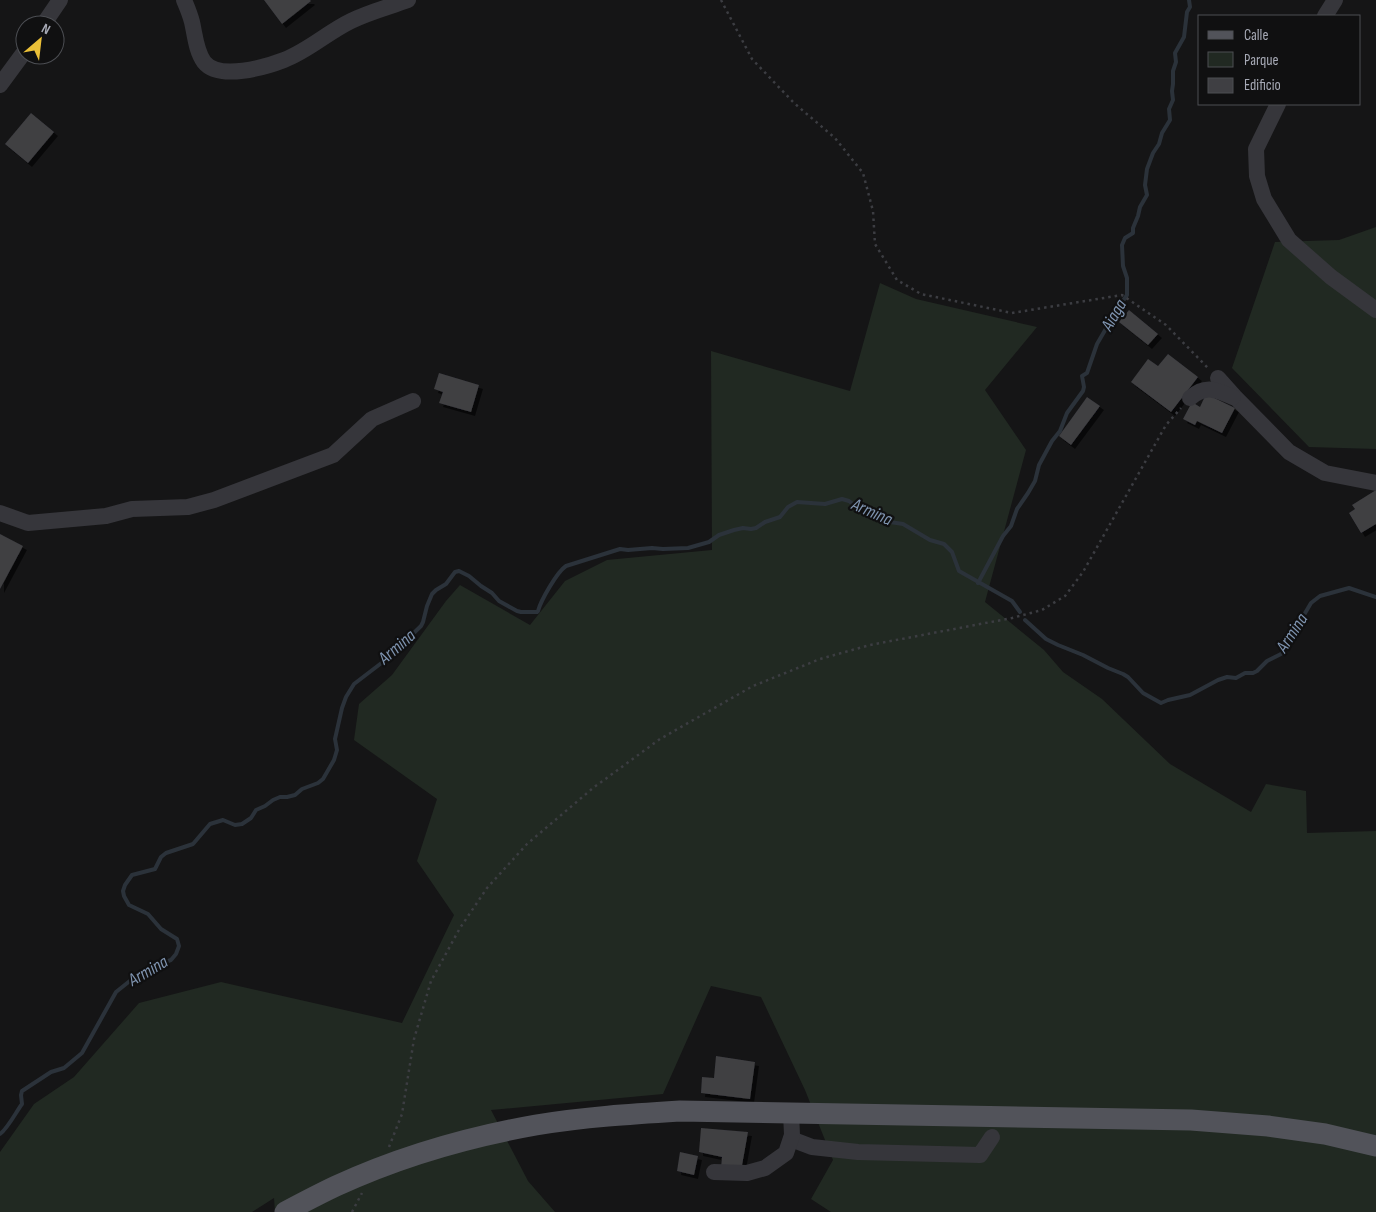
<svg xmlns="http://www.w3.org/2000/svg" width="1376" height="1212" font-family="'Sofia Sans Condensed',sans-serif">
  <defs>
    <filter id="shadow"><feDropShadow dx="4" dy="4" stdDeviation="0" flood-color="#0009"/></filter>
  </defs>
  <rect width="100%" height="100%" fill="#151516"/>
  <g fill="#212922">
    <path d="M1376,227V449L1309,447L1232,368L1275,242L1339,240Z"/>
    <path d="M880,283L916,299L1037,327L985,390L1026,450L985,602L1044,650L1063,672L1102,699L1170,764L1251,812L1266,784L1306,791L1307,833L1376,831V1212H831L811,1199L833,1160L805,1090L761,997L711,986L663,1094L491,1110L528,1181L555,1212H275L274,1198L252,1212H0V1152L34,1104L74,1077L139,1003L221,982L402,1023L454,915L417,861L437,799L354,740L359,704L392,675L446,601L460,585L530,625L565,581L607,560L712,550L711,351L850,391Z"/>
  </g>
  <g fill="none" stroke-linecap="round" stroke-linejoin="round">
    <g stroke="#2b323a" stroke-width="4">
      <path d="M978,583L1003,536L1011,526L1017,509L1028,493L1035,481L1039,465L1052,441L1060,431L1067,413L1083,391L1084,387L1082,376L1087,373L1097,344L1118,308L1127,295V278L1123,266L1122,245L1125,238L1133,233V228L1138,216L1140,207L1147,195L1145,185L1147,169L1153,153L1159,144L1162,133L1170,120L1169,109L1173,100L1172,91L1173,84V71L1176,62L1175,53L1184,37L1187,12L1190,7L1189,0"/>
      <path d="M1025,620L1046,639L1058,645L1083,655L1108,668L1123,674L1128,677L1143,693L1161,703L1168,700L1190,695L1218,680L1227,677L1236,678L1245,673H1253L1257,671L1267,661L1281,654L1311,603L1320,596L1349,588L1376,597"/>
      <path d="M0,1134C8,1128 16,1112 22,1104L21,1095L22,1091L51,1072L64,1068L82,1053L116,992L136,976L141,974L150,967L171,960L176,954L179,946L177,939L161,929L148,914L129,905L124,896L123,891L125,885L132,875L155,869L161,857L166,853L193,844L210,824L223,820L235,825L242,824L251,818L256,810L265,806L273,800L280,797H287L295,795L302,789L318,783L323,779L334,760L337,750L335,739L342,708L346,697L354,684L388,658L421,626L423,622L427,606L432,594L436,590L446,584L455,572L459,571L469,576L481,586L492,593L499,601L517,611L521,612H537L538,611C541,600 557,572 566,566L620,549L628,550L652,548L663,549L688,548L709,542L719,535L734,530L743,528L751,529L756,528L765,522L780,517L788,507L797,502L825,504L842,499L849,501L858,508L873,513L890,522L903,524L930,540L944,544L952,552L959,571L1012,601L1020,612"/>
    </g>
  </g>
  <g fill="#3f3f43" filter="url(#shadow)">
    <path d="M264,0H310L311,1L282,24Z"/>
    <path d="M31,113L54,132L28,163L5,144Z"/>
    <path d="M1129,310L1158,334L1148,345L1119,322Z"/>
    <path d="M1168,354L1198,377L1171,412L1131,382L1148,359L1158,366Z"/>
    <path d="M439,373L479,385L471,412L439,403L443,392L434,389Z"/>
    <path d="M1206,394L1235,408L1222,433L1197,421L1195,425L1183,419L1192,402L1200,407Z"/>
    <path d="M1087,397L1100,406L1071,445L1059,436Z"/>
    <path d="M1376,490V524L1361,533L1349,513L1355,509L1352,505Z"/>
    <path d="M0,534L23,546L0,589Z"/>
    <path d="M716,1056L755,1062L750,1099L701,1093L702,1077L714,1078Z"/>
    <path d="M701,1128L748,1132L741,1171L721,1168L722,1157L699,1152Z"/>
    <path d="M680,1152L698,1156L694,1175L677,1171Z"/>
  </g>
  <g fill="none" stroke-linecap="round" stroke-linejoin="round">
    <g stroke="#3c3d42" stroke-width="2.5" stroke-dasharray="2.5 4" stroke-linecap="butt">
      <path d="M721,0L752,59L794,103L835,138L863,173L873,211L875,244L897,280L921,294L1012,313L1122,295L1166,325L1208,368"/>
      <path d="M389,1147L402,1114L414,1039L431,981L460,928L487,888L527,844L593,788L660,739L753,686L820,659L870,645L1012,618L1042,610L1065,596L1083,572L1166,425L1181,408"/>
      <path d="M352,1212L362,1193"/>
    </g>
    <g stroke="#36363b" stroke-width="16">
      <path d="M184,0C187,7 190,14 192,22C195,35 196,51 204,62C219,81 266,67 284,60C308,51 328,32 351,21C369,12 389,7 408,0"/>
      <path d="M1325,16L1335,0"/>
      <path d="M43,25L60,0"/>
      <path d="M0,85L25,51"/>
      <path d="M1278,104L1256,149L1257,176L1264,199L1289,240L1331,277L1376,310"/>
      <path d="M1218,378L1235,397L1289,452L1325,473L1376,483"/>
      <path d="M1190,398C1206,384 1216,390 1233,397"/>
      <path d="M0,513L28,523L106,516L132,509L188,507L214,500L333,455L372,419L413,401"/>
      <path d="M791,1139L812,1147L858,1152L980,1155L992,1137"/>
      <path d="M714,1172L747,1173L765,1168L786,1153L792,1135L791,1113"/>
    </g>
    <path stroke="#52535a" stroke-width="21" d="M285,1212C302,1203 319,1194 336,1186C399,1157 468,1137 536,1125C584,1117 632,1114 680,1111L1191,1120L1268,1126L1325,1134L1376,1146"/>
  </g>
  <g text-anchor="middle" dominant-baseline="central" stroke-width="4.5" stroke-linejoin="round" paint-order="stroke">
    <g font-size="18" font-style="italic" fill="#7f94b0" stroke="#101011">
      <text transform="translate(1114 315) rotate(-60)">Aiaga</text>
      <text transform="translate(872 512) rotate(24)">Armina</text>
      <text transform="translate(1292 633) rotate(-57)">Armina</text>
      <text transform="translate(397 647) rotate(-41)">Armina</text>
      <text transform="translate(148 971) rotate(-30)">Armina</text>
    </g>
  </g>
  <rect x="1198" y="15" width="162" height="90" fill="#101011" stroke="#4c4e53"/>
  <rect x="1208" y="31" width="25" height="8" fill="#52535a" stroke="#4c4e53"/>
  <text x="1244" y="40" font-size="15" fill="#a7aab6">Calle</text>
  <rect x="1208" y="52" width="25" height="15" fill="#212922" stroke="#4c4e53"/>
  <text x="1244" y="65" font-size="15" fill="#a7aab6">Parque</text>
  <rect x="1208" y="78" width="25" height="15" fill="#3f3f43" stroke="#4c4e53"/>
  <text x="1244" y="90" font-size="15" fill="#a7aab6">Edificio</text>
  <g transform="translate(40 40) rotate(28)"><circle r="24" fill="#101011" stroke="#4c4e53"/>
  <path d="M0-4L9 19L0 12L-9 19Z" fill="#ebc038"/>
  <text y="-8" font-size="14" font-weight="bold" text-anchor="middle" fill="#a7aab6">N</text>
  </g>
</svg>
